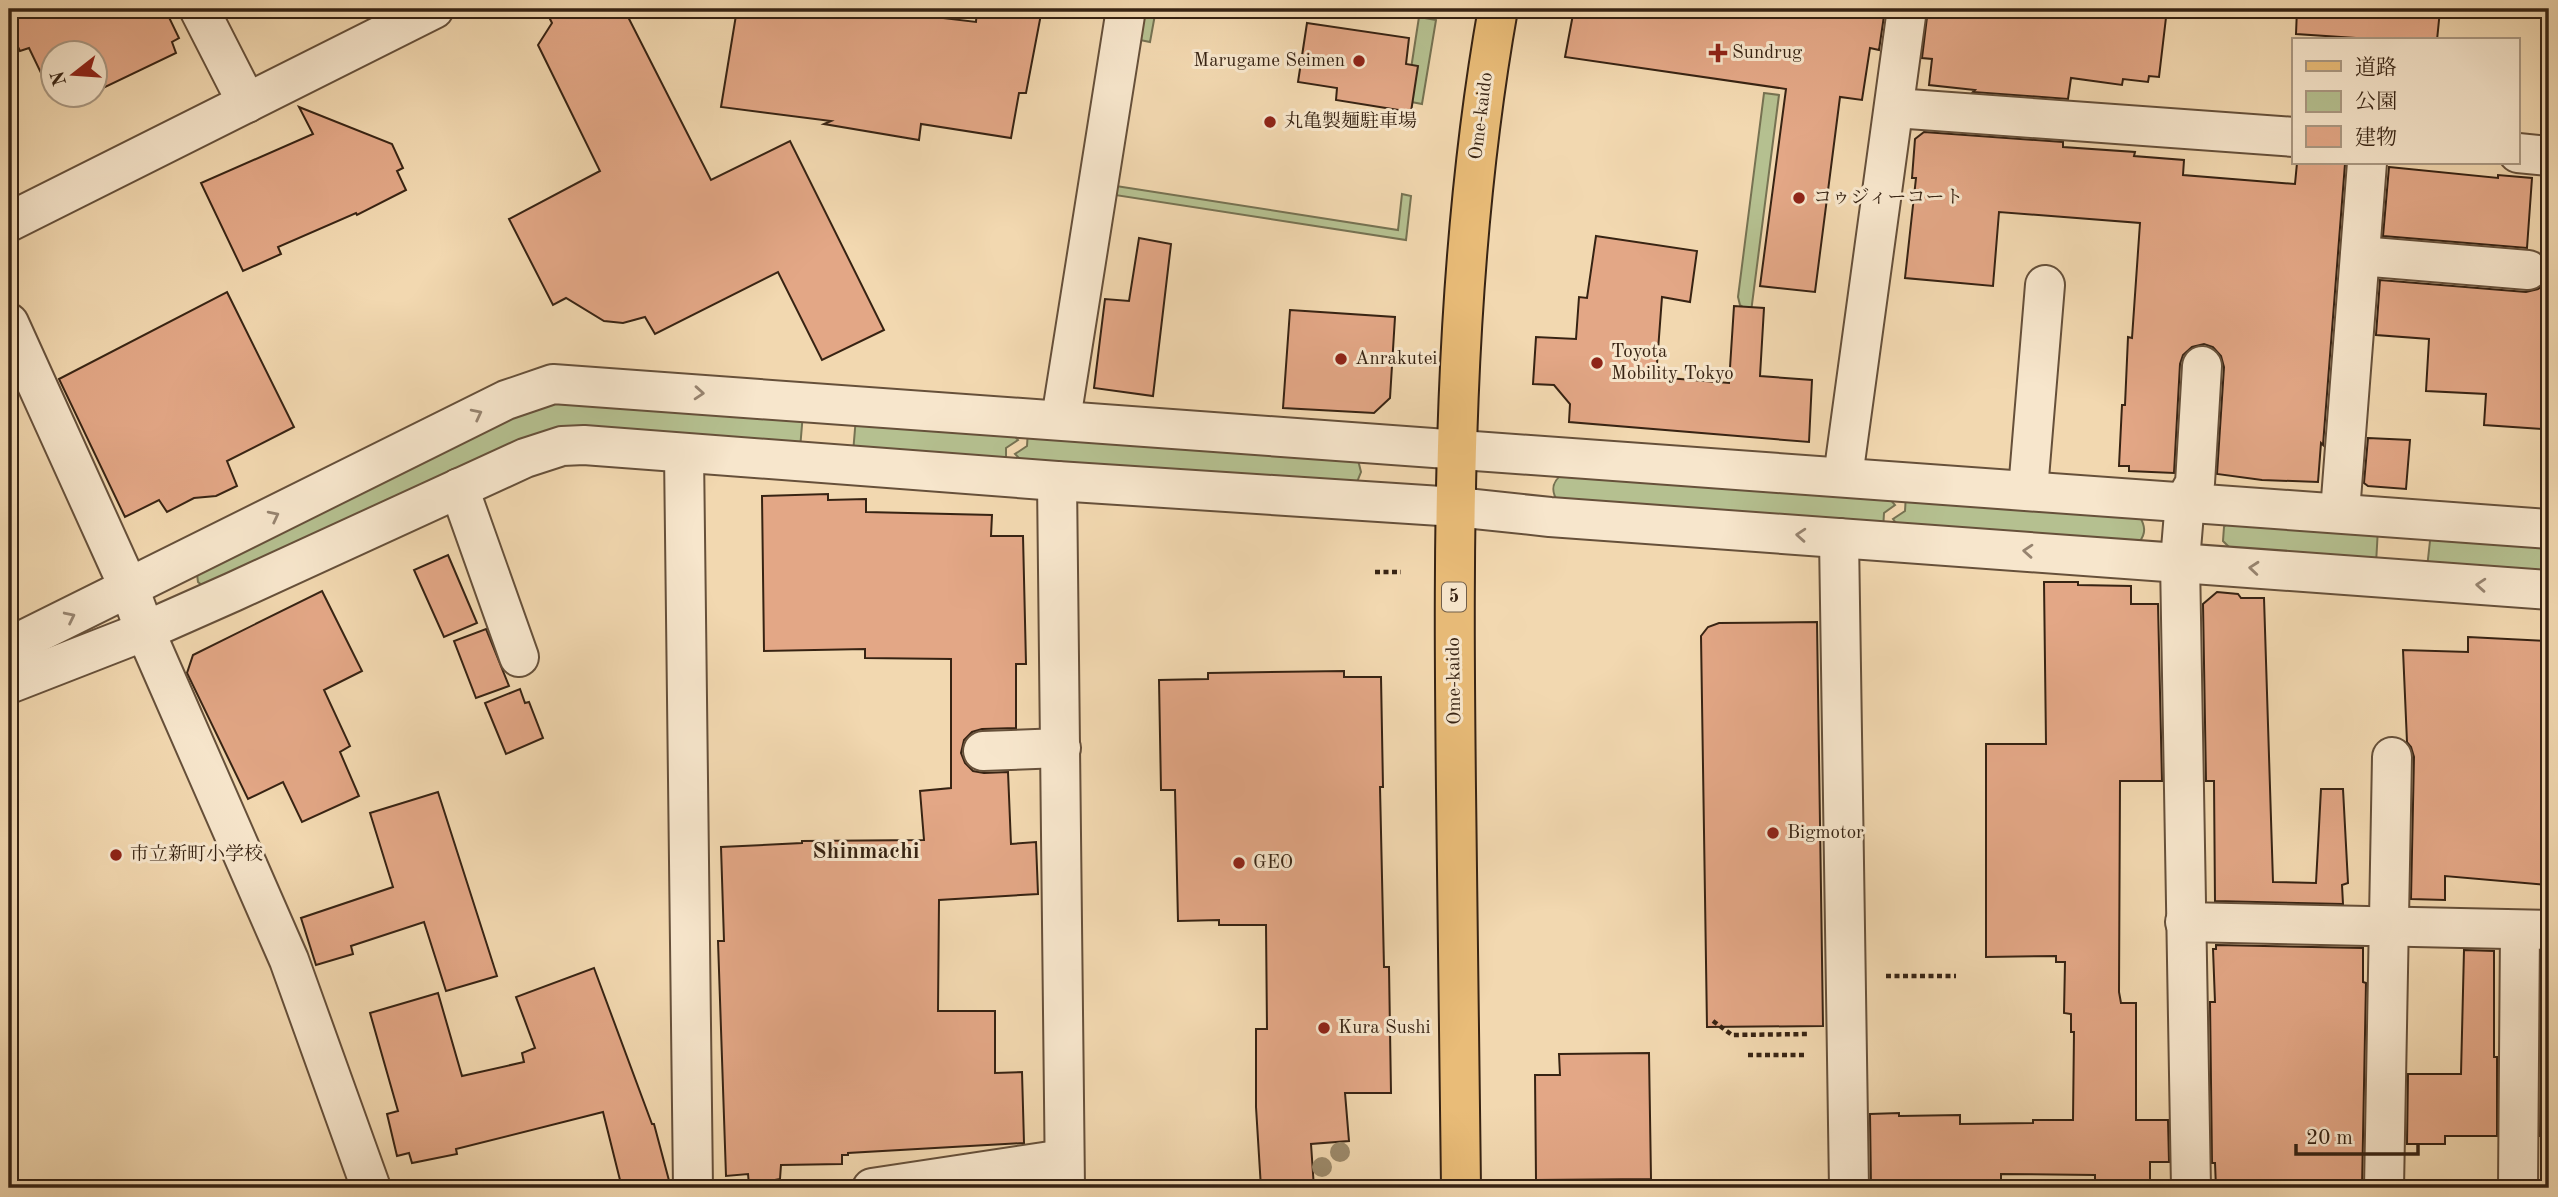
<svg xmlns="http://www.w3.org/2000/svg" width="2558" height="1197" font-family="'Old Standard TT','Noto Serif JP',serif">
  <rect width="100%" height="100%" fill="#f2d8b0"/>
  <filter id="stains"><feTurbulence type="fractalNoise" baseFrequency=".00286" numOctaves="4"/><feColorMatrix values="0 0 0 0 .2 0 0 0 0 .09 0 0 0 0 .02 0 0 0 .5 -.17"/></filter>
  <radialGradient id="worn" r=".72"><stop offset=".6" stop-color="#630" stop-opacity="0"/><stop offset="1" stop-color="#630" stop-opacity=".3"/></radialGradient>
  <g fill="#b5c090" stroke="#767252" stroke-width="2">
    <path d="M1145,9H1156L1150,42L1140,40Z"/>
    <path d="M1419,17L1436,20L1422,104L1406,101Z"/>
    <path d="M1764,93L1779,95L1751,312L1740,305L1738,297Z"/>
    <path d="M1116,186L1398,230L1402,194L1411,196L1406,240L1115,195Z"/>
    <path d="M535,402L803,413L800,449L554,431L204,587L198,582L197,574Z"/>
    <path d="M856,417L1008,428L1018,440L1006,448V464L853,453Z"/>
    <path d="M1028,430L1358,460L1361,472L1357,482L1026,465L1015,454L1027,446Z"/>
    <path d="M1564,473L1885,493L1895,505L1884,513L1883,530L1558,502C1550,490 1552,481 1564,473Z"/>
    <path d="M1906,494L2140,517C2145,526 2146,533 2140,541L1903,532L1893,519L1905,511Z"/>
    <path d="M2228,522L2378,528L2376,564L2233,551L2223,541L2224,527Z"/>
    <path d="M2431,532L2549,542V577L2427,568Z"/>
  </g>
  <g fill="#e3a786" stroke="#372313" stroke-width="2">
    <path d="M9,9H165L179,38L172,42L176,53L101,89L94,76V52H52V68L41,73L29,48L20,51L9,29Z"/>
    <path d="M545,9H624L711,180L790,141L884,330L822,360L778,272L655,334L645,317L623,323L604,321L566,298L553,305L509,219L600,171L538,45L552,23Z"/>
    <path d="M737,9H867L976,22L977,9H1042L1026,93H1019L1011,138L921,124L919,140L824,124L831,121L721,107Z"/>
    <path d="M1574,9H1885L1879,50L1870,48L1862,100L1840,97L1815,292L1760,286L1786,89L1565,57Z"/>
    <path d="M1928,9H1984L2026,14V9H2167L2159,77L2149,76L2148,82L2123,79L2122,85L2071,78L2068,99L1973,92L1975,90L1929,85L1932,59L1922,58Z"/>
    <path d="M2297,9L2440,10L2437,40H2386L2296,34Z"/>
    <path d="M1307,23L1409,38L1406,64L1418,66L1411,112L1336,100L1337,88L1298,82Z"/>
    <path d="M299,107L392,144L403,168L397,171L406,190L357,215L356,213L278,247L281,254L243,271L201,183L313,134Z"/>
    <path d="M1924,132L2063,142V147L2135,152L2134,156L2184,160L2183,175L2295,184L2297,163L2345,164L2323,445L2321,443L2318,482L2262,480L2217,474L2224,367L2221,356L2213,347L2204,344L2192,347L2183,355L2180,364L2174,473L2129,471V466H2119L2122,405H2125L2128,337L2132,338L2140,223L1999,212L1993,286L1905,278L1916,178H1912L1915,139Z"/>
    <path d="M2389,167L2498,178V175L2532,178L2527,248L2383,236Z"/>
    <path d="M1596,236L1697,251L1690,302L1662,297L1656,377L1729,383L1734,306L1764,308L1760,376L1812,380L1809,442L1569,422L1570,404L1554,385L1533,384L1536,337L1576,339L1579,297L1587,298Z"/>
    <path d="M1139,238L1171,244L1153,396L1094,388L1105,299L1129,301Z"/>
    <path d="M2549,274V348L2543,429L2484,425L2486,394L2426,391L2429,339L2376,335L2380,280L2526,292L2538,289L2546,283Z"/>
    <path d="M227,292L294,427L227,461L237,486L216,496L194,498L167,512L159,500L125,517L59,379Z"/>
    <path d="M1290,310L1395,317L1390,398L1374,413L1283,408Z"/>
    <path d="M2368,438L2410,440L2406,489L2368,486L2364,483Z"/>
    <path d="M828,494V500L866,499V512L992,515L991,536H1023L1026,664H1016V728L982,729L972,732L964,740L961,753L965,763L973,771L984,773L1008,772L1011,844L1036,842L1038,894L939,900L938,1011H995V1073L1022,1072L1024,1143L848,1153V1155H842V1164L781,1165L780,1179L749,1185L748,1174L726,1176L718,941H724L721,847L802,843V841L924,840L920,791L951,788V659L865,658V649L764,651L762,496Z"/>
    <path d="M448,555L477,623L444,637L414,570Z"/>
    <path d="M2044,582H2078V585L2131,586V604H2158L2162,781H2120L2119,992L2121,1003H2136V1120H2168L2169,1162H2150V1188L2095,1187V1175L2001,1174V1188H1871L1870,1114L1899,1113V1116L1960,1115V1124L2033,1123V1120H2073L2074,1032H2071V1014L2064,1013L2065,962H2056V956L1986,957V744H2046Z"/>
    <path d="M322,591L362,671L324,690L350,746L340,752L359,796L302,822L283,782L248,799L187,673L193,655Z"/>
    <path d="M2217,592L2238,594L2241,598H2264L2273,882L2316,883L2321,789H2343L2348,883L2342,885L2343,904L2215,901L2214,781H2206L2203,604Z"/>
    <path d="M1817,622L1823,1026L1707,1027L1701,636L1708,627L1719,623Z"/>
    <path d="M486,629L509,686L476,698L454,641Z"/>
    <path d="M2468,637L2549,641V885L2445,876V900L2411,899L2414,757L2411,747L2407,742L2403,650L2468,652Z"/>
    <path d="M1344,671V677H1381L1383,787H1380L1384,967H1389L1391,1093H1345L1349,1141L1311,1144L1314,1188H1261L1256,1107V1029H1267L1266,925H1219V920L1178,921L1175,790H1161L1159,680L1208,679V673Z"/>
    <path d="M520,689L525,703L529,702L543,738L506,754L485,703Z"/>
    <path d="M438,792L497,976L446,991L424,922L351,946L353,954L316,965L301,918L393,887L370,813Z"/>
    <path d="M2216,945L2363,948V982L2366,983L2362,1188H2216L2215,1163H2212L2210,1002H2215L2213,949H2216Z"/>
    <path d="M2464,950L2494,951V1057H2497V1136H2445V1144H2407L2408,1074H2461Z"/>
    <path d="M594,968L652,1124H654L671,1188H622L603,1112L456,1149L457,1154L412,1163L409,1153L397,1156L387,1114L398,1111L370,1013L438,993L462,1076L524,1062L522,1053L535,1048L516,997Z"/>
    <path d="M1649,1053L1651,1179L1536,1180L1535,1075H1560L1559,1054Z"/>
    <path d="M2541,1058H2549V1136H2540Z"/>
  </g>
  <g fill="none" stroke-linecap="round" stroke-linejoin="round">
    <g stroke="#66503a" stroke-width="42">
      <g id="minor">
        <path d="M199,9L247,103"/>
        <path d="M1895,108L2294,137"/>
        <path d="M2518,153L2549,156"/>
        <path d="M9,222L434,9"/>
        <path d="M2360,256L2528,270"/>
        <path d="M9,323L129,588L145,631L289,960L371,1188"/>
        <path d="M1061,419L1126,9"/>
        <path d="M684,453L693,1188"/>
        <path d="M1843,477L1907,9"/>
        <path d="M1057,481L1065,1188"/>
        <path d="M459,488L519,657"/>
        <path d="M2028,490L2045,285"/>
        <path d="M2340,512L2367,163"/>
        <path d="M1839,538L1849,1188"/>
        <path d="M9,647L506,400L553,384L2549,529"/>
        <path d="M9,684L145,631L233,592L525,458L562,446L584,445L1057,481L1456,507L1550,517L2549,590"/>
        <path d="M983,751L1061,748"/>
        <path d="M2185,922L2549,930"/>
        <path d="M872,1188L1064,1159"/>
        <path d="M2191,1188L2180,561L2185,501L2195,483L2202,366"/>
        <path d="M2384,1188L2392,757"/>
        <path d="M2518,1188L2520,930"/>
      </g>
    </g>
    <g stroke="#372313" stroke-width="42">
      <path id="major" d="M1461,1188C1459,1056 1458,923 1456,790C1453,529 1452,267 1498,9"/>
    </g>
    <g stroke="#372313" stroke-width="4.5" stroke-dasharray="5 3.5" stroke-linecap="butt">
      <path d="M1375,572H1401"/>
      <path d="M1886,976H1956"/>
      <path d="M1713,1021L1732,1035L1809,1034"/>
      <path d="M1748,1055H1807"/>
    </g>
    <use href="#minor" stroke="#f7e6cc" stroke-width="38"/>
    <use href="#major" stroke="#e9bc78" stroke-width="38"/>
  </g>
  <g fill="#9c8a6b">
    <circle cx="1340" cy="1152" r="10"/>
    <circle cx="1322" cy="1167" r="10"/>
  </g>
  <defs><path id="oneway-chevron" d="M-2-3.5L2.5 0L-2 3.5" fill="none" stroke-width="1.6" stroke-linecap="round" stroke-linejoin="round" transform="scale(1.75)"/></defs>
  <g stroke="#978470">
    <use href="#oneway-chevron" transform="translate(699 393) rotate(4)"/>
    <use href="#oneway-chevron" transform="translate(477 414) rotate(-27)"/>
    <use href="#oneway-chevron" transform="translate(274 516) rotate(-27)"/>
    <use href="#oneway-chevron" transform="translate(1801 535) rotate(-176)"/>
    <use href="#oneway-chevron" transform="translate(2028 551) rotate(-176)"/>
    <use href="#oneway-chevron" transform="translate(2254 568) rotate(-175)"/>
    <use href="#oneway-chevron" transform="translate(2481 585) rotate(-176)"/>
    <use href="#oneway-chevron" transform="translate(70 617) rotate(-26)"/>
  </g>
  <g fill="#8f2418" stroke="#f7e6cc" stroke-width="2.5">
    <path d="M1714.5 42.5h7v7h7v7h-7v7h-7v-7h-7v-7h7z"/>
    <circle cx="1359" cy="61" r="7"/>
    <circle cx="1270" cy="122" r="7"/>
    <circle cx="1799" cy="198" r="7"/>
    <circle cx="1341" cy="359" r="7"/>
    <circle cx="1597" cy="363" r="7"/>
    <circle cx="1773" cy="833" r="7"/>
    <circle cx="116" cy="855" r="7"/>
    <circle cx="1239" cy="863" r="7"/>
    <circle cx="1324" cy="1028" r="7"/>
  </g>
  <g text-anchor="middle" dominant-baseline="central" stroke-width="6" stroke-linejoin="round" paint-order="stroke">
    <rect fill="#f7e6cc" stroke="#715e4a" stroke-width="2" x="1442" y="582.5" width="24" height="29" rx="5"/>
    <g font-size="18" font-weight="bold" fill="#372313">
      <text x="1454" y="597">5</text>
    </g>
    <g font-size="19" fill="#372313" stroke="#f7e6cc" text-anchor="start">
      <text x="1732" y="53">Sundrug</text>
      <text x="1345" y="61" text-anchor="end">Marugame Seimen</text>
      <text x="1284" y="122">丸亀製麺駐車場</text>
      <text x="1813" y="198">コゥジィーコート</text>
      <text x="1611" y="352">Toyota<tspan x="1611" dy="22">Mobility Tokyo</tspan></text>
      <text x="1355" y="359">Anrakutei</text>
      <text x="1787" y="833">Bigmotor</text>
      <text x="130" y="855">市立新町小学校</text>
      <text x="1253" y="863">GEO</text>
      <text x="1338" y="1028">Kura Sushi</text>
    </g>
    <g font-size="19" fill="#372313" stroke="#f7e6cc">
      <text transform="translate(1482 116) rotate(-83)">Ome-kaido</text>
      <text transform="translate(1455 681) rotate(-91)">Ome-kaido</text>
    </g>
    <g font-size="23" font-weight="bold" fill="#372313" stroke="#f7e6cc">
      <text x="866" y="851">Shinmachi</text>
    </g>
  </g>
  <rect width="2558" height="1197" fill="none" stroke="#f2d8b0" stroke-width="35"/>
  <rect x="10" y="10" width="2537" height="1176" fill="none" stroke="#372313" stroke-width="3.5"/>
  <rect x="18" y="18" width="2523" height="1162" fill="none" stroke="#372313" stroke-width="2"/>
  <rect x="2292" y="38" width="228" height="126" fill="#f7e6cc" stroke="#aa9882" stroke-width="2"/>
  <rect x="2306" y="61" width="35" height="10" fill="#e9bc78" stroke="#aa9882" stroke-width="2"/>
  <text x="2355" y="74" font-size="21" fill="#372313">道路</text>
  <rect x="2306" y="91" width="35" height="21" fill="#b5c090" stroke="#aa9882" stroke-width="2"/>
  <text x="2355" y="108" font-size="21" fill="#372313">公園</text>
  <rect x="2306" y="126" width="35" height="21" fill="#e3a786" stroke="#aa9882" stroke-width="2"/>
  <text x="2355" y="144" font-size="21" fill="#372313">建物</text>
  <g transform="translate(74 74) rotate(253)"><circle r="33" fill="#f7e6cc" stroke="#aa9882" stroke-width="2"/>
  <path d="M0-5L12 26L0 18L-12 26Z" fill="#8f2418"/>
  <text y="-10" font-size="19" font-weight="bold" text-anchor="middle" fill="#372313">N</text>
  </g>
  <path d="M2296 1144v10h122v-10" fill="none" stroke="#372313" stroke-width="3.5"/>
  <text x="2306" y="1144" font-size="21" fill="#372313" stroke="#f7e6cc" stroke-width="5" paint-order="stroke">20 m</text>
  <rect width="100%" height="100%" filter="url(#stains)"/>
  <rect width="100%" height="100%" fill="url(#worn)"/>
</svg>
